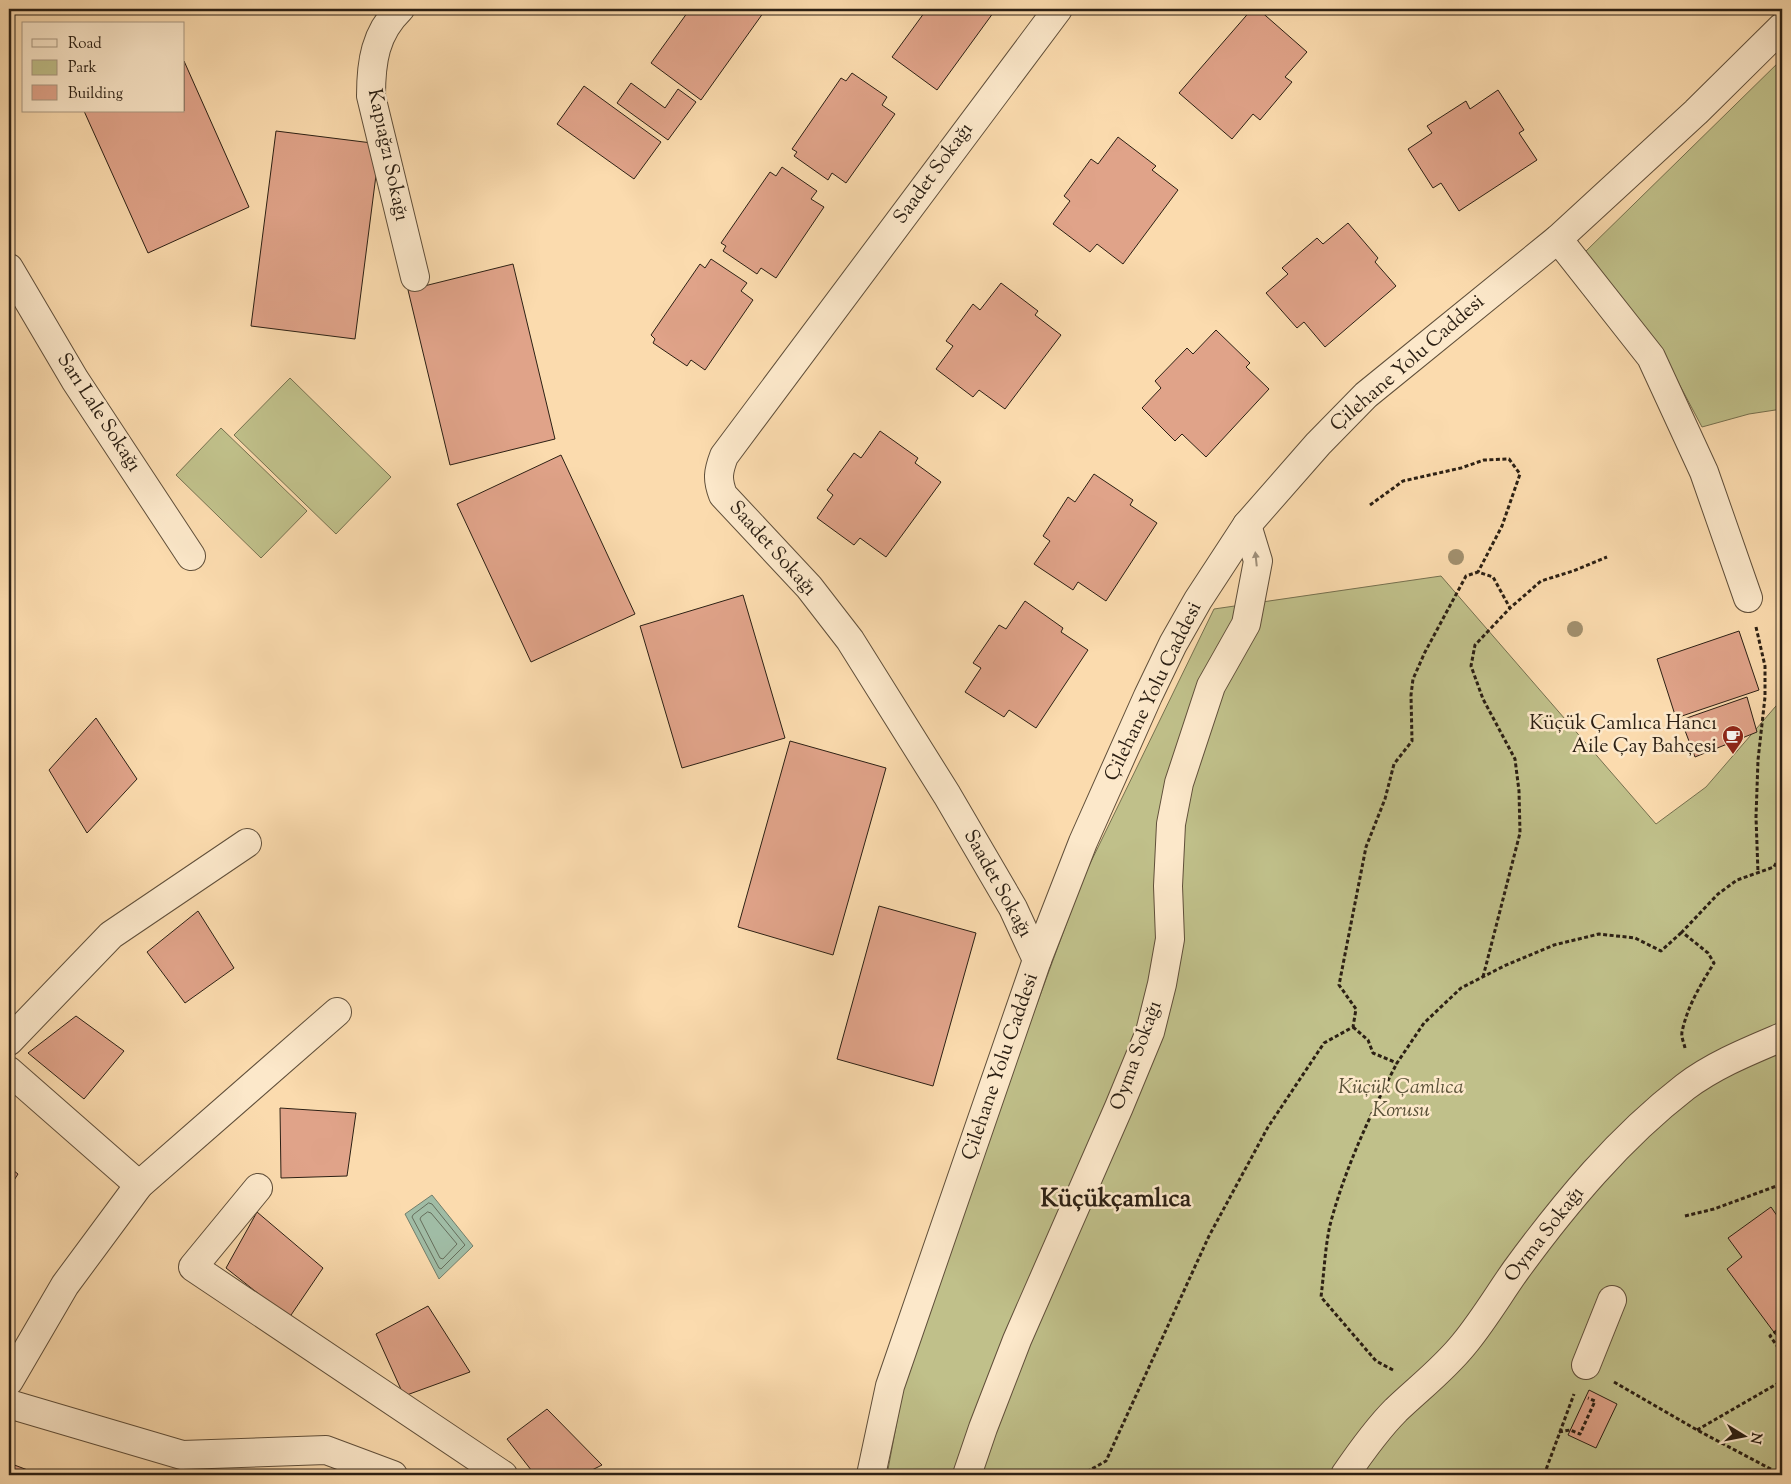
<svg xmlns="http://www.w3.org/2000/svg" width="1791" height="1484" font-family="'Sorts Mill Goudy',serif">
  <rect width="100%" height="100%" fill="#fbdbae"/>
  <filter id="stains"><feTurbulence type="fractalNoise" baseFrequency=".004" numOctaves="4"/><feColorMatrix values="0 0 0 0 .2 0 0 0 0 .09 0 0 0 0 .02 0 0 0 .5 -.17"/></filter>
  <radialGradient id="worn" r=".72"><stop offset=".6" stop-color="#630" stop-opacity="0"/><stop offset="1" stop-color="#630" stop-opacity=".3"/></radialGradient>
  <g fill="#c0c08a" stroke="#76704f">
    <path d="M1782,59V409L1749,414L1702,427L1660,348L1585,252Z"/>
    <path d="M290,378L391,477L336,534L234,435Z"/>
    <path d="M221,428L307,511L261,558L176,475Z"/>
    <path d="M1441,576L1656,824L1706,787L1782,699V1475H887L905,1378L981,1156L1084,876L1214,609Z"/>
  </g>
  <path fill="#a0bca5" stroke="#727e6b" d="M432,1195L473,1246L439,1279L405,1214Z"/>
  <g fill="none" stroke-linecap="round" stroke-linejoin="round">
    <g stroke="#666e5c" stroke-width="1">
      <path d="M429,1203L432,1204L465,1245L441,1269L439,1268L412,1217L413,1215Z"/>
      <path d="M428,1212L431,1213L457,1244L443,1259L440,1258L420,1219L421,1217Z"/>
    </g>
  </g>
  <g fill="#e0a389" stroke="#2c2014">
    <path d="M690,9H766L701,100L651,63Z"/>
    <path d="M927,9H996L937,90L892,57Z"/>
    <path d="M1252,9H1258L1307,52L1285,77L1292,82L1260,120L1253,114L1232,139L1179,93Z"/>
    <path d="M184,61L249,207L148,253L84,111H184Z"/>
    <path d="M852,73L887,97L882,105L895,114L846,183L832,173L828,180L794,156L797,152L792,149L841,78L846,81Z"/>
    <path d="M631,83L665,108L678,89L696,102L668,140L617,103Z"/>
    <path d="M584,86L661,142L634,179L557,124Z"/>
    <path d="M1498,90L1524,130L1519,133L1537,160L1459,211L1441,183L1433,188L1408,149L1432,133L1427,126L1466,101L1470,109Z"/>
    <path d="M276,131L380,144L355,339L251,326Z"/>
    <path d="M1118,137L1156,166L1152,170L1178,190L1123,264L1097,244L1090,252L1053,224L1070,201L1064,196L1091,159L1098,164Z"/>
    <path d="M782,167L817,191L811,199L824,207L776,278L761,268L757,274L723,251L726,246L721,243L770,172L776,176Z"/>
    <path d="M1348,223L1378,258L1375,262L1396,286L1325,347L1304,322L1297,328L1266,293L1288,274L1282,268L1317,238L1323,244Z"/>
    <path d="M711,259L747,283L741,291L753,300L705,370L691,360L687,366L653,343L655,339L651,335L700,264L705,268Z"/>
    <path d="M513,264L555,439L450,465L408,290Z"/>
    <path d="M1001,283L1038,311L1035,315L1061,335L1005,409L979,390L973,397L936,369L953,346L946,341L973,304L980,310Z"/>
    <path d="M1216,330L1250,363L1246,367L1269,389L1206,457L1182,434L1175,441L1142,408L1161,388L1155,381L1187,348L1193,354Z"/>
    <path d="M880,431L918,458L915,463L941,482L886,557L860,538L854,545L817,518L833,495L827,490L854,453L861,458Z"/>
    <path d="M561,455L635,614L531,662L457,504Z"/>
    <path d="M1094,474L1133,500L1130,505L1157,523L1106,601L1078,582L1073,590L1034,564L1050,541L1043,536L1068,497L1075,502Z"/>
    <path d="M743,595L785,738L682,768L640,626Z"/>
    <path d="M1025,601L1063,628L1061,632L1088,650L1036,728L1009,710L1004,717L965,692L981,668L973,663L999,625L1006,629Z"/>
    <path d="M1739,631L1759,690L1676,718L1657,659Z"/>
    <path d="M1747,697L1757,732L1695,757L1681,720Z"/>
    <path d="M96,718L137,779L87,833L49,770Z"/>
    <path d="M790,741L886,768L833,955L738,927Z"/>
    <path d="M879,906L976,933L933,1086L837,1059Z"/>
    <path d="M198,911L234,968L185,1003L147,952Z"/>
    <path d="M76,1016L124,1051L84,1099L28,1053Z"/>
    <path d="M280,1108L356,1113L347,1176L281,1178Z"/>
    <path d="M9,1167L18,1174L9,1188Z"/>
    <path d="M1771,1207L1782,1223V1343L1727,1269L1742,1257L1728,1238Z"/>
    <path d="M257,1212L323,1268L289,1318L226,1268Z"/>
    <path d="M428,1306L470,1372L404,1396L376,1334Z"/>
    <path d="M1589,1390L1617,1404L1596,1448L1568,1435Z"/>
    <path d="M547,1409L602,1465L582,1475H535L507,1439Z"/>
    <path d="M9,1463L41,1475H9Z"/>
  </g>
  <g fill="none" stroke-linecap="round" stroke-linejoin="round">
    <g stroke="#604f3a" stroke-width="30">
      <g id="minor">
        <path d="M400,9C375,33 371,62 371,96L415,277"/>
        <path d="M1558,239L1651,357L1704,472L1748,598"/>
        <path d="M9,268L75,380L191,556"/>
        <path d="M1037,960L1013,908L947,795L850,640L809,587L723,495C717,479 718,472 724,456L1058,9"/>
        <path d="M9,1041L111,935L247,843"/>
        <path d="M9,1071L139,1185"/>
        <path d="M258,1188L193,1267L503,1475"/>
        <path d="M1586,1365L1612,1300"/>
        <path d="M9,1381L65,1285L139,1185L337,1012"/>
        <path d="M9,1404L182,1455L326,1450L393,1475"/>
        <path d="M871,1475L890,1386L1037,960L1083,842L1148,696L1173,644L1198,600L1247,525L1318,444L1366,395L1558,239L1696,112L1782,27"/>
        <path d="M967,1475L983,1428L1017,1340L1119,1107L1150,1032L1162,984L1170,939L1168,886L1171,824L1179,783L1211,686L1246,624L1258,561L1247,525"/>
        <path d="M1345,1475C1360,1453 1377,1429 1396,1410C1419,1388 1444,1369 1464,1344C1483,1321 1499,1294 1516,1270C1565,1203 1619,1138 1685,1087C1714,1065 1749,1051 1782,1037"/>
      </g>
    </g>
    <g stroke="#2c2014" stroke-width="3" stroke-dasharray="4 2.5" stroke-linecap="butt">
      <path d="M1370,505L1403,481L1461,468L1484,460L1509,459L1520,474L1502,526L1478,572"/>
      <path d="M1756,627L1765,666V697L1758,760L1756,817L1758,873"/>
      <path d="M1483,977L1520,833L1519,791L1515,759L1483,699L1471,666L1475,645L1510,608"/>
      <path d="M1353,1027L1368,1040L1373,1053L1397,1063L1424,1023L1461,988L1504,966L1554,945L1599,934L1635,938L1661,951L1682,932"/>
      <path d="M1685,1048C1684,1043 1681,1037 1682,1032C1687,1007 1701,984 1714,963L1708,953L1682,932L1718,894L1737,880L1774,867L1779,857L1782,844"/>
      <path d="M1685,1216L1714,1209L1782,1184"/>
      <path d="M1782,1327L1770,1336L1782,1353"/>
      <path d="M1393,1370L1376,1361L1321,1297C1324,1273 1325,1248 1330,1225C1345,1168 1370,1115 1397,1063"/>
      <path d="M1614,1382L1697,1430L1782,1475"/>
      <path d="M1697,1430L1782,1381"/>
      <path d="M1559,1432L1570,1430L1580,1434L1595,1401L1588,1398"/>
      <path d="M1081,1475L1106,1461L1209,1236L1268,1127L1324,1043L1353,1027L1356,1009L1339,985L1366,847L1385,799L1394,764L1412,741L1411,695L1413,679L1425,652L1466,576L1478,572L1493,577L1510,608L1541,581L1573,571L1607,557"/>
      <path d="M1544,1475L1574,1394"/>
    </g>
    <use href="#minor" stroke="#fce8ca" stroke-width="28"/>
  </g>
  <g fill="#a18f6d">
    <circle cx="1456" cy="557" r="8"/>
    <circle cx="1575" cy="629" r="8"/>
  </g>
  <defs><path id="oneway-solid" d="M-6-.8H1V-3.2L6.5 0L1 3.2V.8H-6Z" transform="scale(1.25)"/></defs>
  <use fill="#9e8e78" href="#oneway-solid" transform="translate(1256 559) rotate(-96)"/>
  <defs>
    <g id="cafe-pin" transform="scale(1.125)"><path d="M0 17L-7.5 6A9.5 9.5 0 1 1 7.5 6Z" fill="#8f2418" stroke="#fce8ca"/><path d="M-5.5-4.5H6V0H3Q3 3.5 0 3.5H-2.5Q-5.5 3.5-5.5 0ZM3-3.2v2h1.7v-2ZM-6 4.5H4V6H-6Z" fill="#fff"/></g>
  </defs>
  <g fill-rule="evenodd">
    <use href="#cafe-pin" x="1733" y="736"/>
  </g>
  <g text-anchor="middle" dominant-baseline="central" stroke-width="5" stroke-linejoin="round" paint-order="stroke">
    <g font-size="20" fill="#2c2014" stroke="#fce8ca">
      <text transform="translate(387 155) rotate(78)">Kapıağzı Sokağı</text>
      <text transform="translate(934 174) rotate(-54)">Saadet Sokağı</text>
      <text transform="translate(1408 364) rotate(-41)">Çilehane Yolu Caddesi</text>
      <text transform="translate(98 413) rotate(57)">Sarı Lale Sokağı</text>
      <text transform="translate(772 549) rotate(48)">Saadet Sokağı</text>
      <text transform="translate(1154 692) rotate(-64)">Çilehane Yolu Caddesi</text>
      <text transform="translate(997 884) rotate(61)">Saadet Sokağı</text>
      <text transform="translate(1137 1056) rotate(-70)">Oyma Sokağı</text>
      <text transform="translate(1001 1067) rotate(-71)">Çilehane Yolu Caddesi</text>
      <text transform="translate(1545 1235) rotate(-52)">Oyma Sokağı</text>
    </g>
    <g font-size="20" fill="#2c2014" stroke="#fce8ca" text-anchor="end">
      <text x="1717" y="724">Küçük Çamlıca Hancı<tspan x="1717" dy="23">Aile Çay Bahçesi</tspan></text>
    </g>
    <g font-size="20" font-style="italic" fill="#585037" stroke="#fce8ca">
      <text x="1401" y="1088">Küçük Çamlıca<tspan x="1401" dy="23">Korusu</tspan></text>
    </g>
    <g font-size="25" font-weight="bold" fill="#2c2014" stroke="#fce8ca">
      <text x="1116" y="1200">Küçükçamlıca</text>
    </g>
  </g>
  <rect width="1791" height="1484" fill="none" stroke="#fbdbae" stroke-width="30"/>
  <rect x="10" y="10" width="1771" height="1464" fill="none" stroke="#2c2014" stroke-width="2.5"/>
  <rect x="15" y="15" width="1761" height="1454" fill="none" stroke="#2c2014"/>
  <rect x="22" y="22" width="162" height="90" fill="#fce8ca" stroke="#a99881"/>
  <rect x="32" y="39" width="25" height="8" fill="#fce8ca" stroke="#a99881"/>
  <text x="68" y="48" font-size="15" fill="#2c2014">Road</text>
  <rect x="32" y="60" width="25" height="15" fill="#c0c08a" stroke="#a99881"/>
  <text x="68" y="72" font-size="15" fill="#2c2014">Park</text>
  <rect x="32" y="85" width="25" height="15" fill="#e0a389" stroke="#a99881"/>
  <text x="68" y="98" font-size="15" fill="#2c2014">Building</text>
  <g transform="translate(1744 1436) rotate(100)" stroke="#fce8ca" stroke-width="4" paint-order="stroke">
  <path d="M0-4L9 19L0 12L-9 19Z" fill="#2c2014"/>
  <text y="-8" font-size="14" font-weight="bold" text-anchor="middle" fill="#2c2014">N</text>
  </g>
  <rect width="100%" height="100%" filter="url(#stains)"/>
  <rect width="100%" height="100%" fill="url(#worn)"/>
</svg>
